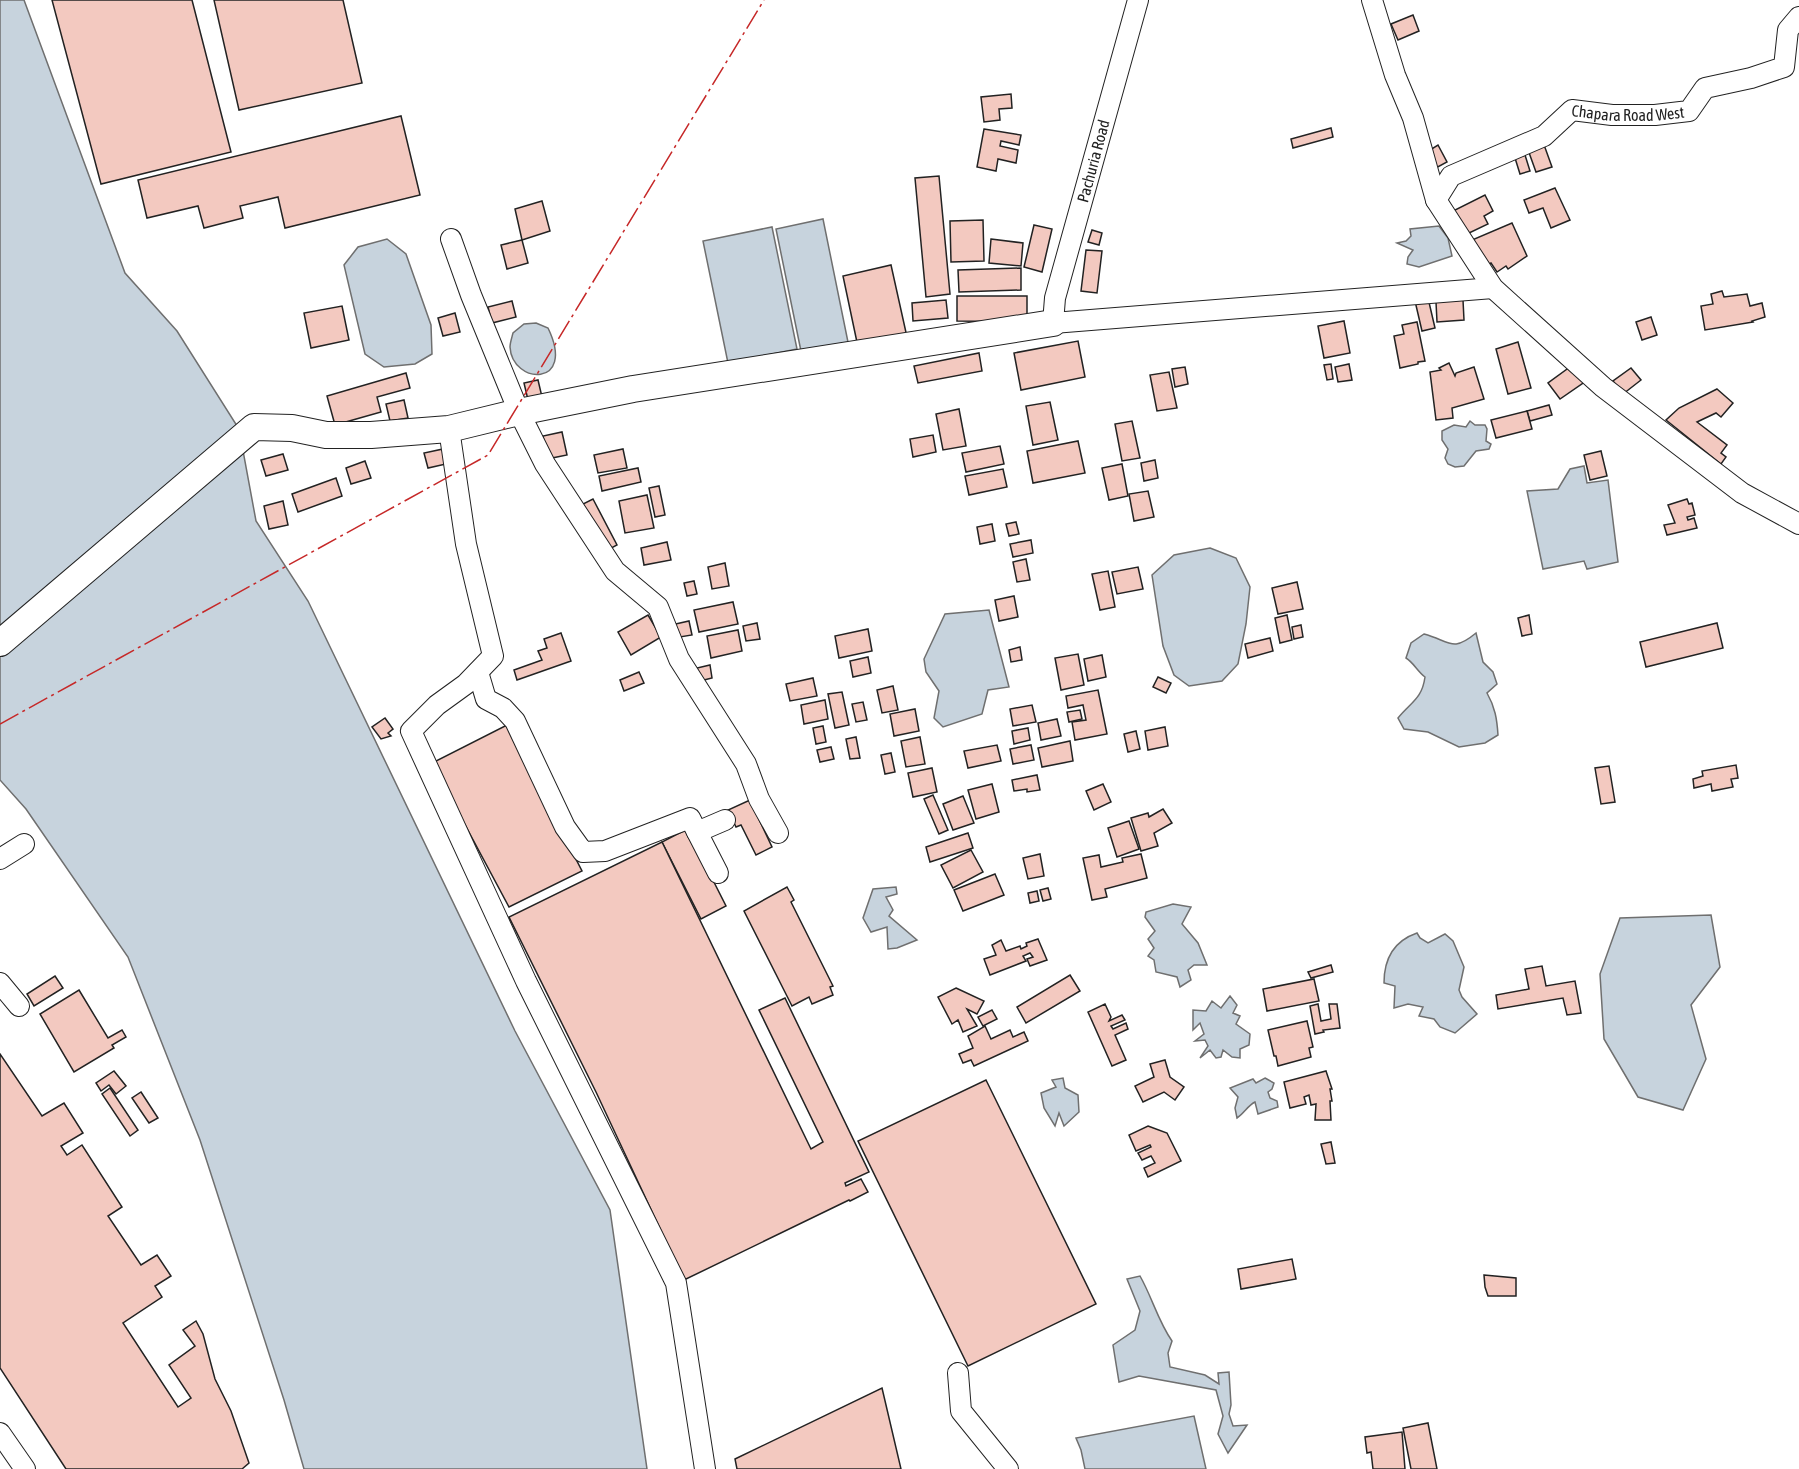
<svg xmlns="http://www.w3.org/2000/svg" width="1799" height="1469" font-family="'Asap Condensed',sans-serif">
  <rect width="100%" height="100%" fill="#fff"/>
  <g fill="#c7d3dd" stroke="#6f6f6f" stroke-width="1.5">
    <path d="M0,0H24L125,273L177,331L239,429L256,521L308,601L515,1031L610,1210L647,1469H304L284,1400L200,1140L128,957L26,809L0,780Z"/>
    <path d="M823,219L849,347L802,356L776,229Z"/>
    <path d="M1439,226L1448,238L1452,256L1419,267L1407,264L1408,257L1413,250L1397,243L1406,241L1411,236L1410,229Z"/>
    <path d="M772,227L797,349L728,363L703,241Z"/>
    <path d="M387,239L406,254L431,325L432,354L415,364L384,367L365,354L344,265L358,247Z"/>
    <path d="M536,323L548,328C577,388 512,385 510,347C510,343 512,337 513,333L524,324Z"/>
    <path d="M1470,421L1475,425H1485L1487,429L1486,441L1491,444L1489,449L1476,451L1464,466L1455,467L1448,464L1445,458L1448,449L1442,440V431L1454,425L1466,427Z"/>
    <path d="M1584,466L1587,483L1608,480L1618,562L1587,569L1584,561L1543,569L1527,491L1558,489L1570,469Z"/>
    <path d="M1210,548L1236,558L1250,587L1246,624L1238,664L1222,681L1189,686L1174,675L1163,646L1152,575L1174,555Z"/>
    <path d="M989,610L1009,687L988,690L982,714L943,727L934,718L939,691L926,672L924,659L945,614Z"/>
    <path d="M1476,633L1483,662L1493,672L1497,684L1487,693C1495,707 1497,719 1498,735L1485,743L1459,747L1428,732L1404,729L1398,718C1411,702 1422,699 1425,677C1417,671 1414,663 1406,658L1411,643L1424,634C1450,641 1452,653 1476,633Z"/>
    <path d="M896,887L897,894L886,897L893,910L889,916L917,940L897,948L888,949L887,927L871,932L863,918L873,889Z"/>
    <path d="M1173,904L1191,907L1182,924L1198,943L1207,965H1194L1188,970L1191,980L1180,987L1177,977L1156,972L1154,960L1148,956L1154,948L1148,939L1155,931L1145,917L1146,912Z"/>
    <path d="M1711,915L1720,967L1691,1005L1706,1059L1683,1110L1638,1097L1604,1039L1600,974L1620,918Z"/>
    <path d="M1417,933L1420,938L1428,943L1445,934L1453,941L1464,967L1459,990L1462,997L1477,1014L1455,1033L1440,1027L1434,1019L1419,1016L1423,1007L1408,1004L1394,1008L1395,986L1384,983C1384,959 1394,941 1417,933Z"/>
    <path d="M1230,996L1237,1005L1233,1013L1240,1016L1236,1024L1250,1034L1249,1045L1240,1049V1058L1232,1057L1223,1050L1221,1057L1216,1058L1210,1050L1200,1058L1208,1046L1205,1040L1195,1041L1204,1034L1200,1023L1193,1030V1010L1206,1011L1212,1001L1221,1008Z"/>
    <path d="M1063,1078L1065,1088L1078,1095L1079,1112L1064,1126L1059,1113L1055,1126L1044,1108L1041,1093L1056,1087L1052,1080Z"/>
    <path d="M1265,1078L1274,1083L1272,1089L1268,1092L1270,1098L1277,1101L1278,1107L1258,1114L1255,1102C1247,1106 1245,1113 1237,1118L1235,1108L1238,1097L1230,1088L1253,1079L1256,1083Z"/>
    <path d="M1140,1276C1152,1297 1158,1321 1172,1341L1168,1353L1170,1367L1205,1375L1219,1384L1218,1373L1229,1372L1231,1405L1229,1414L1233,1426L1247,1425L1228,1453L1218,1434L1223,1416L1216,1390L1139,1376L1119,1382L1113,1345L1135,1330L1140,1311L1127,1279Z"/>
    <path d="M1194,1416L1206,1469H1085L1081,1450L1076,1438Z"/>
  </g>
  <g fill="#f3c9c0" stroke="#222" stroke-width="1.5">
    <path d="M52,0H192L231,152L101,184Z"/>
    <path d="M214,0H343L362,83L239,110Z"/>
    <path d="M1413,15L1419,31L1398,40L1391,24Z"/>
    <path d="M1011,94L1012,108L999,109L1000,120L984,122L981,97Z"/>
    <path d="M401,116L420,195L285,228L278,197L240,206L243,218L204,228L198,206L147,218L138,180Z"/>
    <path d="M1331,128L1333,137L1293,148L1291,139Z"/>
    <path d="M984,129L1021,135L1019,145L1001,141L1000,146L1018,150L1016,163L998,159L996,171L977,167Z"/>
    <path d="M1543,142L1552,167L1536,172L1527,147Z"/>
    <path d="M1438,145L1447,162L1434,169L1425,153Z"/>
    <path d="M1525,155L1530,171L1520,174L1515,158Z"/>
    <path d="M939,176L950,294L926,297L915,178Z"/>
    <path d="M1555,188L1570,220L1551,228L1543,208L1529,213L1524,200Z"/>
    <path d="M1485,195L1493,211L1484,216L1488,224L1467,234L1453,211Z"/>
    <path d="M542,201L550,231L522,240L515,209Z"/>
    <path d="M983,220L984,261L951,262L950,221Z"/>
    <path d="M1512,223L1527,256L1508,269L1506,266L1497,272L1491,263L1489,264L1472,240Z"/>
    <path d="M1034,225L1052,229L1042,272L1024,267Z"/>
    <path d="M1092,230L1102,233L1099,245L1088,242Z"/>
    <path d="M991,239L1023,243L1021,266L989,263Z"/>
    <path d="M522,240L528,263L507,269L501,245Z"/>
    <path d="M1086,250L1102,251L1097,293L1081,291Z"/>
    <path d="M891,265L907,337L858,347L843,276Z"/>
    <path d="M1021,268V290L959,292L958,270Z"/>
    <path d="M1722,291L1724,297L1747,294L1750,306L1762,303L1765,317L1752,321L1753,322L1705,330L1701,306L1713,304L1711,294Z"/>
    <path d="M957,296H1027V322L957,321Z"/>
    <path d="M1428,298L1435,328L1422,331L1415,301Z"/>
    <path d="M946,300L948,318L913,321L912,303Z"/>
    <path d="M1463,300L1464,320L1437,322L1436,302Z"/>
    <path d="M512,301L516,317L492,323L488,307Z"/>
    <path d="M342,306L349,340L311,348L304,313Z"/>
    <path d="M455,313L460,332L443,336L438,318Z"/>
    <path d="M1651,317L1657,335L1642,340L1636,322Z"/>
    <path d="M1344,321L1350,353L1324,358L1318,326Z"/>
    <path d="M1417,322L1425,361L1418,362V364L1400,368L1394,336L1404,334L1402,325Z"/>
    <path d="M1078,341L1085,377L1021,390L1014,353Z"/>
    <path d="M1518,342L1531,388L1508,394L1496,349Z"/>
    <path d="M979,353L982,371L918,383L914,366Z"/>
    <path d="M1449,363L1455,376L1456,373L1474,367L1484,399L1452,408L1453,418L1436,420L1430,372L1441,370L1439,368Z"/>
    <path d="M1331,364L1333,379L1327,380L1324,365Z"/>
    <path d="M1349,364L1352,380L1338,382L1335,367Z"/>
    <path d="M1574,364L1586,381L1560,399L1548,383Z"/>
    <path d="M1185,367L1188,384L1175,387L1172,369Z"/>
    <path d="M1631,368L1641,380L1623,394L1613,381Z"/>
    <path d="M1169,372L1177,408L1157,411L1150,375Z"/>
    <path d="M406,373L410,388L377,397L381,412L335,425L327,396Z"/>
    <path d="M538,380L542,397L528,400L524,383Z"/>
    <path d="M1717,389L1733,403L1721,417L1716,413L1697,422L1727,445L1721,453L1726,457L1721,464L1666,420L1679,408Z"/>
    <path d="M404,400L408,418L390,421L386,404Z"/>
    <path d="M1050,402L1058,440L1033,445L1026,406Z"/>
    <path d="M1549,405L1552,415L1530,421L1527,411Z"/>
    <path d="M959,409L966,446L943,450L936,414Z"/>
    <path d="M1527,411L1532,429L1496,438L1491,420Z"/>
    <path d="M1132,421L1140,458L1122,461L1115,424Z"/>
    <path d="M562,432L567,455L547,459L543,436Z"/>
    <path d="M933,435L936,452L913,457L910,439Z"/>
    <path d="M1078,441L1085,473L1033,483L1027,451Z"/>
    <path d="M1000,446L1004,464L966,472L962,453Z"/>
    <path d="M443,449L446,464L428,468L424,453Z"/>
    <path d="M623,449L627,468L598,473L594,455Z"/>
    <path d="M1601,451L1607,476L1590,480L1584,455Z"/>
    <path d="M283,454L288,470L266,476L261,460Z"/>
    <path d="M1155,460L1158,478L1144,481L1141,463Z"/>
    <path d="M365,461L371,478L351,484L346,468Z"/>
    <path d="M1122,464L1128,496L1109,500L1102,468Z"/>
    <path d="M638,468L641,482L602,491L599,476Z"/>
    <path d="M1003,469L1007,487L969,495L965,476Z"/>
    <path d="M336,478L342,496L298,512L292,494Z"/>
    <path d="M659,486L665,515L655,517L649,488Z"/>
    <path d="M1148,491L1154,517L1134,521L1129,494Z"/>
    <path d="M647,495L654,528L625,533L619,501Z"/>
    <path d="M593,499L617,545L604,552L581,505Z"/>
    <path d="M1687,499L1689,504L1692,503L1695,515L1687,517L1688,520L1694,518L1697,528L1667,535L1664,525L1675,523L1668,505Z"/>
    <path d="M283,501L288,525L269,529L264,506Z"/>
    <path d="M1016,522L1019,534L1009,536L1006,524Z"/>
    <path d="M992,524L995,541L980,544L977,527Z"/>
    <path d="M1031,540L1033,553L1013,557L1010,544Z"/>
    <path d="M667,542L671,560L644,565L641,548Z"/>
    <path d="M1026,559L1030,580L1017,582L1013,562Z"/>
    <path d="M725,563L729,586L712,589L708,567Z"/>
    <path d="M1138,567L1143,589L1117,594L1112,572Z"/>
    <path d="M1108,571L1115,607L1100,610L1092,574Z"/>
    <path d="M694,581L697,594L687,596L684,583Z"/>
    <path d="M1297,582L1303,609L1278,614L1272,588Z"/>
    <path d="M1014,596L1018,617L999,621L995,600Z"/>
    <path d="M733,602L738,624L699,632L694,610Z"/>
    <path d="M648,615L661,637L631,655L618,632Z"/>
    <path d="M1287,615L1292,640L1280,643L1275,618Z"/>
    <path d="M1529,615L1532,634L1522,636L1518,618Z"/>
    <path d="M689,621L692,635L674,638L671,625Z"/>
    <path d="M757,623L760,639L746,641L743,626Z"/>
    <path d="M1717,623L1723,648L1646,667L1640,642Z"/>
    <path d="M1301,625L1303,637L1294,639L1292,627Z"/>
    <path d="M868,629L872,651L839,658L835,636Z"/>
    <path d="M738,630L742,651L711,658L707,636Z"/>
    <path d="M561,633L571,661L517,680L514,670L542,660L538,651L547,648L544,639Z"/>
    <path d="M1270,638L1273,651L1248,658L1245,644Z"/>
    <path d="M1020,647L1022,660L1011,662L1009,650Z"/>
    <path d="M1078,654L1084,685L1061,690L1055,658Z"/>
    <path d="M1102,655L1106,677L1088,681L1084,659Z"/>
    <path d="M868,657L871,673L853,677L850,661Z"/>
    <path d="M710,665L712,678L700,681L697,668Z"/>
    <path d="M639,672L644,683L624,691L620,680Z"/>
    <path d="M1158,677L1171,683L1166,693L1153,687Z"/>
    <path d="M813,678L817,696L790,701L786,684Z"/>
    <path d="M893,686L898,710L882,713L877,690Z"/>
    <path d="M1098,690L1107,734L1075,740L1072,722L1086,720L1083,705L1068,708L1066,696Z"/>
    <path d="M842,692L849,725L835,728L828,694Z"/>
    <path d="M825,700L828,719L804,724L801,705Z"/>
    <path d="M863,702L867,720L856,722L852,704Z"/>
    <path d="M1032,705L1036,722L1013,726L1010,709Z"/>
    <path d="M915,709L919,731L894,736L890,714Z"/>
    <path d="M1080,710L1082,719L1069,722L1067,712Z"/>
    <path d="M385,718L393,729L388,733L391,736L381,739L372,727Z"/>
    <path d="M1057,719L1061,736L1041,740L1038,723Z"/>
    <path d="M507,725L582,871L509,907L432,763Z"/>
    <path d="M823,726L826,742L816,744L813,728Z"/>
    <path d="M1165,727L1168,746L1148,750L1145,731Z"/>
    <path d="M1028,728L1030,740L1014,744L1012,731Z"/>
    <path d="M1136,731L1140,749L1128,752L1124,734Z"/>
    <path d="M856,737L860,758L850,759L846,739Z"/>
    <path d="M920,737L925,764L906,767L901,741Z"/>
    <path d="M1070,741L1073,761L1042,767L1038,748Z"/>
    <path d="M997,745L1001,761L968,768L964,751Z"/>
    <path d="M1031,745L1034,760L1013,764L1010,749Z"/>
    <path d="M831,747L834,759L820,762L817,750Z"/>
    <path d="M891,753L895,772L885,774L881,755Z"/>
    <path d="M1736,765L1738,778L1731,779L1733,787L1712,791L1711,784L1694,788L1693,779L1703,776L1702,771Z"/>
    <path d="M1609,766L1615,802L1601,804L1595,768Z"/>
    <path d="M932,768L937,792L913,797L908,773Z"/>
    <path d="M1037,775L1040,790L1027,792V789L1014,791L1012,780Z"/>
    <path d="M992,784L999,812L976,819L968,790Z"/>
    <path d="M1103,784L1111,802L1094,810L1086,791Z"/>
    <path d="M933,795L948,830L939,834L924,799Z"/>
    <path d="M963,796L974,823L953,830L943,804Z"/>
    <path d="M750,800L772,847L756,855L741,825L736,827L728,810Z"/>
    <path d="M1163,809L1172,823L1154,833L1158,846L1141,851L1131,818L1148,813L1149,817Z"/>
    <path d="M1129,821L1139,849L1117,857L1108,828Z"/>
    <path d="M687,829L726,906L701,919L662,842Z"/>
    <path d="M968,833L973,848L930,862L926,847Z"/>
    <path d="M662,842L811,1149L823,1142L759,1010L785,998L869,1172L845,1183L846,1186L861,1179L868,1192L850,1201L849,1200L684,1280L596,1092L509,917Z"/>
    <path d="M971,850L983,872L953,888L941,865Z"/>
    <path d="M1040,854L1044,876L1028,879L1023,858Z"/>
    <path d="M1141,854L1147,878L1105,889L1107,897L1092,900L1083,858L1099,855L1101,867L1123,862L1122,858Z"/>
    <path d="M995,874L1004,895L963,911L954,890Z"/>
    <path d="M787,887L794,900L791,902L833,986L830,987L833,995L812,1004L809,997L792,1006L744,911Z"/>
    <path d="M1048,888L1051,899L1043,901L1040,890Z"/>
    <path d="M1037,891L1039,901L1030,903L1028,893Z"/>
    <path d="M1038,939L1047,960L1030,966L1027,959L1033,957L1030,953L1023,956L1026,961L990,975L984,959L996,955L992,945L1001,940L1006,951L1020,946L1021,949L1027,946L1026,943Z"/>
    <path d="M1331,965L1333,972L1311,978L1308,972Z"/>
    <path d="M1542,966L1546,986L1575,981L1581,1013L1567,1015L1563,998L1498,1009L1496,995L1529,989L1525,969Z"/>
    <path d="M1070,975L1080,991L1026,1023L1017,1007Z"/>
    <path d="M55,976L63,988L34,1006L27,994Z"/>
    <path d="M1314,979L1319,1001L1267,1011L1263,989Z"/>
    <path d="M956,988L984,1001L977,1014L967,1009L977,1026L963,1032L958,1020L952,1024L938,997Z"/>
    <path d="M79,990L108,1038L122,1030L126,1037L112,1045L114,1048L74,1072L40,1014Z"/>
    <path d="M1105,1004L1111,1017L1109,1021L1122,1015L1125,1020L1111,1026L1113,1029L1126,1023L1128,1029L1115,1035L1126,1060L1112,1066L1088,1012Z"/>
    <path d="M1318,1004L1321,1021L1331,1019L1329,1004H1337L1340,1028L1323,1030L1324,1032L1315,1034L1310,1006Z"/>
    <path d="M992,1010L997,1019L983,1026L978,1017Z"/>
    <path d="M1307,1021L1313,1047L1309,1048L1311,1057L1278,1066L1276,1056H1274L1268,1030Z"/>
    <path d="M985,1026L991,1039L1010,1030L1013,1037L1024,1032L1028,1041L974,1066L971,1060L963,1063L959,1054L973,1048L968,1036Z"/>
    <path d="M0,1054L42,1116L64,1103L83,1133L61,1146L67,1155L82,1145L122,1207L108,1216L141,1265L157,1255L171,1276L155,1286L162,1297L123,1323L178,1407L191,1398L169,1365L195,1346L183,1330L196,1321L203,1334L215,1379L231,1411L249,1463L242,1469H66L0,1368Z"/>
    <path d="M1165,1060L1170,1077L1184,1087L1175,1100L1164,1092L1143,1102L1135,1086L1154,1077L1150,1064Z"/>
    <path d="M114,1071L126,1086L116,1094L109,1085L101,1091L96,1083Z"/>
    <path d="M1326,1071L1332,1089H1330L1332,1101H1330L1331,1120H1315L1316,1104L1311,1105L1309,1095L1304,1097L1306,1104L1290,1108L1284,1082Z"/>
    <path d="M986,1080L1096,1304L968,1366L858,1141Z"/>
    <path d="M110,1088L138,1130L130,1136L102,1094Z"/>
    <path d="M141,1092L158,1118L149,1123L132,1098Z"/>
    <path d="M1148,1126L1167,1133L1181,1161L1148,1177L1144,1168L1155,1163L1151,1156L1142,1160L1138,1153L1151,1147L1150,1145L1136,1151L1129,1135Z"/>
    <path d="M1331,1142L1335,1163L1326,1164L1321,1144Z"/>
    <path d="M1292,1259L1296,1279L1241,1289L1238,1269Z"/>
    <path d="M1484,1275L1516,1278V1296H1488L1485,1287Z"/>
    <path d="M882,1388L901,1469H737L735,1459Z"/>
    <path d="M1428,1423L1437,1469H1411L1403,1428Z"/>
    <path d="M1402,1432L1405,1469H1373L1371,1452L1367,1453L1365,1437Z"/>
  </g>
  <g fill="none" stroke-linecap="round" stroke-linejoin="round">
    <g stroke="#222" stroke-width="22">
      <g id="minor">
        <path d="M1138,0L1055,298L1053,323L1493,288"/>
        <path d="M1372,0L1395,75L1413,118L1436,200L1493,288L1603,387L1742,493L1799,524"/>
        <path id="s1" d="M1436,200L1451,176L1544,136L1572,110L1612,115H1655L1689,111L1705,88L1751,78L1784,67L1788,30L1799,17"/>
        <path d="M451,239L471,295L519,412L545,464L615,571L658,607L679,659L746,764L759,799L778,833"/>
        <path d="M449,429L466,544L493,656L466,684L437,705L411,731L526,981L676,1283L705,1469"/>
        <path d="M478,672L486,699L503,708L515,721L565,827L583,852L605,851L690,818L697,832L725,820"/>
        <path d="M697,832L718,873"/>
        <path d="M0,859L24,844"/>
        <path d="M0,983L19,1006"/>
        <path d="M958,1373L961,1411L1008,1469"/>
        <path d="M0,1433L25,1469"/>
      </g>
    </g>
    <g stroke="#222" stroke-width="28">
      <path id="major" d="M0,643L254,427L292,428L326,435H371L449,429L519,412L633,389L1053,323"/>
    </g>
    <use href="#minor" stroke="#fff" stroke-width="20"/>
    <use href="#major" stroke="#fff" stroke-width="26"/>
    <path stroke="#c62828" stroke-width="1.5" stroke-dasharray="21 4.5 3 4.5" stroke-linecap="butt" d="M0,724L488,455L764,0"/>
  </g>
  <g text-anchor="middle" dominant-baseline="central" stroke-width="4.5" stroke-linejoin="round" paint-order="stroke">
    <g font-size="16" fill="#222" stroke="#fff">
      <text stroke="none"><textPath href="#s1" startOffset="224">Chapara Road West</textPath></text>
      <text transform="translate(1093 161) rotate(-75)">Pachuria Road</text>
    </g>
  </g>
</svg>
